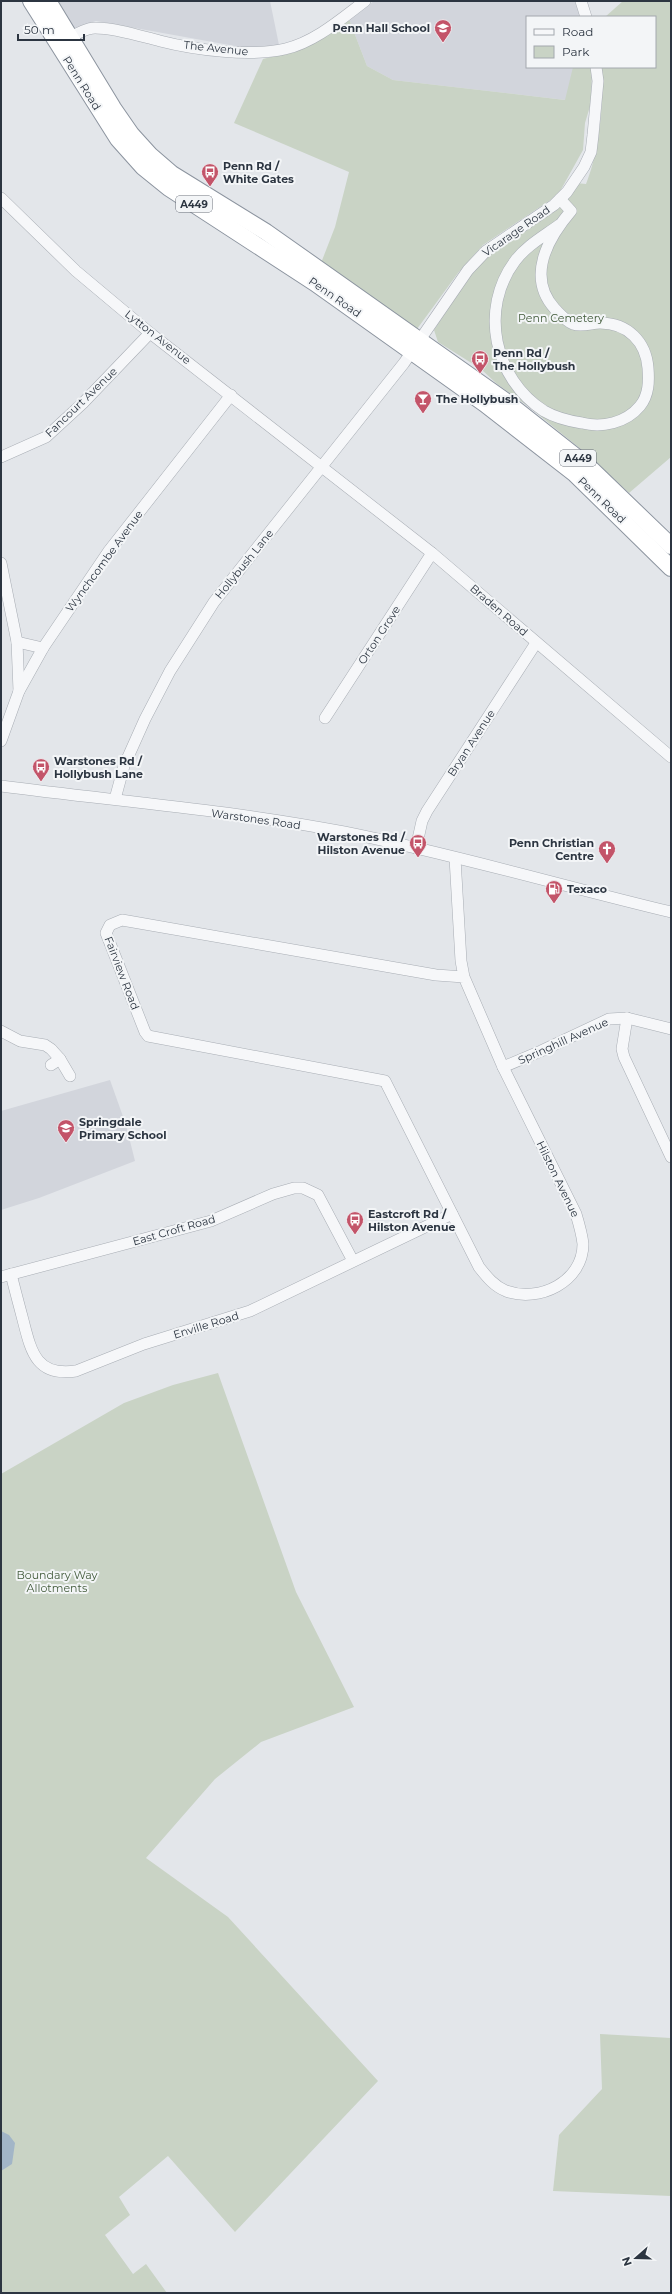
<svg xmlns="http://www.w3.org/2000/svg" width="672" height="2294" font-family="Montserrat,sans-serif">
  <rect width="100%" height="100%" fill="#e3e6ea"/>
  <g fill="#d2d5dc">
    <path d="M58,1H270L279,45L246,48L96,21L74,28Z"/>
    <path d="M374,1H578L583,17H527V67H592L591,103L393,80L367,66L349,19Z"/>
    <path d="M110,1080L126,1125L135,1161L39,1198L1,1210V1111Z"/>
  </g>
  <g fill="#c9d3c5">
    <path d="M623,1H671V457L629,493L583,451L529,407L497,384L481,369L438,342L434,330L474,268L503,243L512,241L537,222L576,183L586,184C598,156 606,97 600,67H655V17H605Z"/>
    <path d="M349,19L367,66L393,80L565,100L573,67H592L591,103L585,123L583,150L558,195L483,245L458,273L417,329L321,263L335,227L349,172L234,123L263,59L287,53Z"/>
    <path d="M218,1373L296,1592L354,1707L261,1742L215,1779L146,1858L228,1917L378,2081L235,2232L168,2156L119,2197L130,2215L105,2235L133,2274L146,2264L167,2293H1V1474L124,1403L173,1385Z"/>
    <path d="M600,2034L671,2038V2196L553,2191L559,2135L602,2089Z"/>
  </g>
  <path fill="#a2b5c7" d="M1,2131L9,2135L15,2143L12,2164L1,2171Z"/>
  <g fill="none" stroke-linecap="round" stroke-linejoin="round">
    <g stroke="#a8adb4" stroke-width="12">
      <g id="minor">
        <path d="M581,1L586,17"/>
        <path d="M64,41C72,36 85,28 95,28C116,28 140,36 160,41C195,50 250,57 285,49C315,42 341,19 365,1"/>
        <path d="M1,198L76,271L150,333L432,553L671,757"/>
        <path d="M559,225C544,236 526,246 515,261C479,309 494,379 544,411C556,418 569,421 582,423C602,428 626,423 640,406C649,395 649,381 648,368C646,342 628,323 600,323C592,323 582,327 573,324C566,321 560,314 555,309C526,277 548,238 571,211L560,199"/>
        <path d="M1,457L46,437L83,403L150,333"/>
        <path d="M1,563L17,642L19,691"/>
        <path d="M17,642L43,648"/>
        <path d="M325,718L432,553"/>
        <path d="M1,741L19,691L43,648L108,552L231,395"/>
        <path d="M1,786C115,801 231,810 344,832C454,854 562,886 671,912"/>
        <path d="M115,799L124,766L145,719L170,671L214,602L404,363L468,270L486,251L554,205L567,192L584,167L591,152L593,135L598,81L596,67"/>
        <path d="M416,848L422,821L427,811L536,643"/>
        <path d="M455,858L461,961L464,977L503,1067L576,1214C579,1224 582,1234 583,1244C583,1282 539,1303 506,1291C494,1286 487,1277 479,1267L385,1081L148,1036L145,1032L106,933L110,925L122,920L436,975L464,977"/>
        <path d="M627,1018L622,1049L624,1057L671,1157"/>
        <path d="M1,1031L20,1041L45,1045L51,1049L60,1059L70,1076"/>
        <path d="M51,1065L60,1059"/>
        <path d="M503,1067L541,1051L609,1019L627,1018L671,1029"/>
        <path d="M11,1274C15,1290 19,1305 23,1320C31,1351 36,1377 76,1371L144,1344L250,1311L452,1214"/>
        <path d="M1,1277L211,1221L273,1194L294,1188H303L318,1195L353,1261"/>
      </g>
    </g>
    <g stroke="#8c949f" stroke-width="18">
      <g id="highway">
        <path d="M31,1L118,139L143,167L169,188L315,283L485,404L575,474L671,568"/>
        <path d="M48,1L113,108L131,134L150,155L172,174L266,232L504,400L589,467L671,546"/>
      </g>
    </g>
    <use href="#minor" stroke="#f6f7f9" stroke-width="11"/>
    <use href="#highway" stroke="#fff" stroke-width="16"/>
  </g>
  <defs>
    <g id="school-pin" transform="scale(0.9)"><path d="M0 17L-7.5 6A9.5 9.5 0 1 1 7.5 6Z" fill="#c35469" stroke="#f3f5f7"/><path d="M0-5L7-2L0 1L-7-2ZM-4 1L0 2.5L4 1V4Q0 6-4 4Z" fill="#fff"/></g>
    <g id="bus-pin" transform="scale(0.9)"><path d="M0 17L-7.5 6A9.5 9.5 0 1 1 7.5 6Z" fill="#c35469" stroke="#f3f5f7"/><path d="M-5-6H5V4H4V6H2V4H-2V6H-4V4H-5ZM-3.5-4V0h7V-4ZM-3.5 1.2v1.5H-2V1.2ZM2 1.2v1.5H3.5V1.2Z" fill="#fff"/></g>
    <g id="bar-pin" transform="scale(0.9)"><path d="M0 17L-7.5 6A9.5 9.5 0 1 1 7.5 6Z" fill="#c35469" stroke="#f3f5f7"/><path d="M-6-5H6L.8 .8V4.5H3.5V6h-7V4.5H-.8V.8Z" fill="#fff"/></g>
    <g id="church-pin" transform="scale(0.9)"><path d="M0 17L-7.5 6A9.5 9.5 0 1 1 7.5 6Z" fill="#c35469" stroke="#f3f5f7"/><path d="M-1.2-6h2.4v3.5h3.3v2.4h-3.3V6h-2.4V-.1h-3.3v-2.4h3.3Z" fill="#fff"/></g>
    <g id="fuel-pin" transform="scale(0.9)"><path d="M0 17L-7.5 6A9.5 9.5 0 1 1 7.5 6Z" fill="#c35469" stroke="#f3f5f7"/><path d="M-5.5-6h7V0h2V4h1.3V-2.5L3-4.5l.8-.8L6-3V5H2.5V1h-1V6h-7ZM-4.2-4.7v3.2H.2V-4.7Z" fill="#fff"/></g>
  </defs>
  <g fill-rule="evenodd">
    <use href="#school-pin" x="443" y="28"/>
    <use href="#bus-pin" x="210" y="172"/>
    <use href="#bus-pin" x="480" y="359"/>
    <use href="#bar-pin" x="423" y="399"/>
    <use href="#bus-pin" x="41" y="767"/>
    <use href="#bus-pin" x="418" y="843"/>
    <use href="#church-pin" x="607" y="849"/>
    <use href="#fuel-pin" x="554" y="889"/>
    <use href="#school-pin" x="66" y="1128"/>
    <use href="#bus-pin" x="355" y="1220"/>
  </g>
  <g text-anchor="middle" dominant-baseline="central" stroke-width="4" stroke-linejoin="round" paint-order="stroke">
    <g fill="#f3f5f7" stroke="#686f78" stroke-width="1">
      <rect x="176" y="196" width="36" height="16" rx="3"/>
      <rect x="560" y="450" width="36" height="16" rx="3"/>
    </g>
    <g font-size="10" font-weight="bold" fill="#2c3541">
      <text x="194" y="204">A449</text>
      <text x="578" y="458">A449</text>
    </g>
    <g font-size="11" font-weight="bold" fill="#2c3541" stroke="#f3f5f7" text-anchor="start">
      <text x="430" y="28" text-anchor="end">Penn Hall School</text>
      <text x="223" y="166">Penn Rd /<tspan x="223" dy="13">White Gates</tspan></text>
      <text x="493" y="353">Penn Rd /<tspan x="493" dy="13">The Hollybush</tspan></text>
      <text x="436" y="399">The Hollybush</text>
      <text x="54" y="761">Warstones Rd /<tspan x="54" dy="13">Hollybush Lane</tspan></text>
      <text x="405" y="837" text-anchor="end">Warstones Rd /<tspan x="405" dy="13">Hilston Avenue</tspan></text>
      <text x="594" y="843" text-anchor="end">Penn Christian<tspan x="594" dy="13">Centre</tspan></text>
      <text x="567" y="889">Texaco</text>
      <text x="79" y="1122">Springdale<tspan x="79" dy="13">Primary School</tspan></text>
      <text x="368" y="1214">Eastcroft Rd /<tspan x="368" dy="13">Hilston Avenue</tspan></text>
    </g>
    <g font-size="11" fill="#2c3541" stroke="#f3f5f7">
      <text transform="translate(216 48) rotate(6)">The Avenue</text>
      <text transform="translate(82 83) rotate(58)">Penn Road</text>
      <text transform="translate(516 231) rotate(-35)">Vicarage Road</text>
      <text transform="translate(335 297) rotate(35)">Penn Road</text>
      <text transform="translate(158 337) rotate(38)">Lytton Avenue</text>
      <text transform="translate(81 402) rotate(-44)">Fancourt Avenue</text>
      <text transform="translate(602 500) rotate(44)">Penn Road</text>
      <text transform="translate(104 561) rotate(-54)">Wynchcombe Avenue</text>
      <text transform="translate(244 564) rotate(-51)">Hollybush Lane</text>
      <text transform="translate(499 610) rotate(41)">Braden Road</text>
      <text transform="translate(379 635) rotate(-57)">Orton Grove</text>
      <text transform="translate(471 743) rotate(-57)">Bryan Avenue</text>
      <text transform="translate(256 819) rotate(8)">Warstones Road</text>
      <text transform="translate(122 973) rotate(69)">Fairview Road</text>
      <text transform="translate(563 1041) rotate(-24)">Springhill Avenue</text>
      <text transform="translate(558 1179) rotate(64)">Hilston Avenue</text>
      <text transform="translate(174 1230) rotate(-16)">East Croft Road</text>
      <text transform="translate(206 1325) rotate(-17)">Enville Road</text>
    </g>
    <g font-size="11" fill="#425b3b" stroke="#f3f5f7">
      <text x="561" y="318">Penn Cemetery</text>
      <text x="57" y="1575">Boundary Way<tspan x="57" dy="13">Allotments</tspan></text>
    </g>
  </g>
  <rect width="672" height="2294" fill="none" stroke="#2c3541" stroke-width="4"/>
  <rect x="526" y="16" width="130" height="52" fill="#f3f5f7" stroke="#a3a8ae"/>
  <rect x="534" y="29" width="20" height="6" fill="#f6f7f9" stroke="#a3a8ae"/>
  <text x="562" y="36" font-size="12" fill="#2c3541">Road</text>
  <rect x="534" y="46" width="20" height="12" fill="#c9d3c5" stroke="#a3a8ae"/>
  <text x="562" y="56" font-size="12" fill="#2c3541">Park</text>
  <g transform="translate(636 2258) rotate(250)" stroke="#f3f5f7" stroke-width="3" paint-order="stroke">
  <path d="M0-3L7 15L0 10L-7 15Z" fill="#2c3541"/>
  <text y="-6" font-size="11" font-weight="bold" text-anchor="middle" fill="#2c3541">N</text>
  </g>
  <path d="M18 34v6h66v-6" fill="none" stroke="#2c3541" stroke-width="2"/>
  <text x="24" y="34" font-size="12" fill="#2c3541" stroke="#f3f5f7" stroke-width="3" paint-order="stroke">50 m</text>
</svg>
